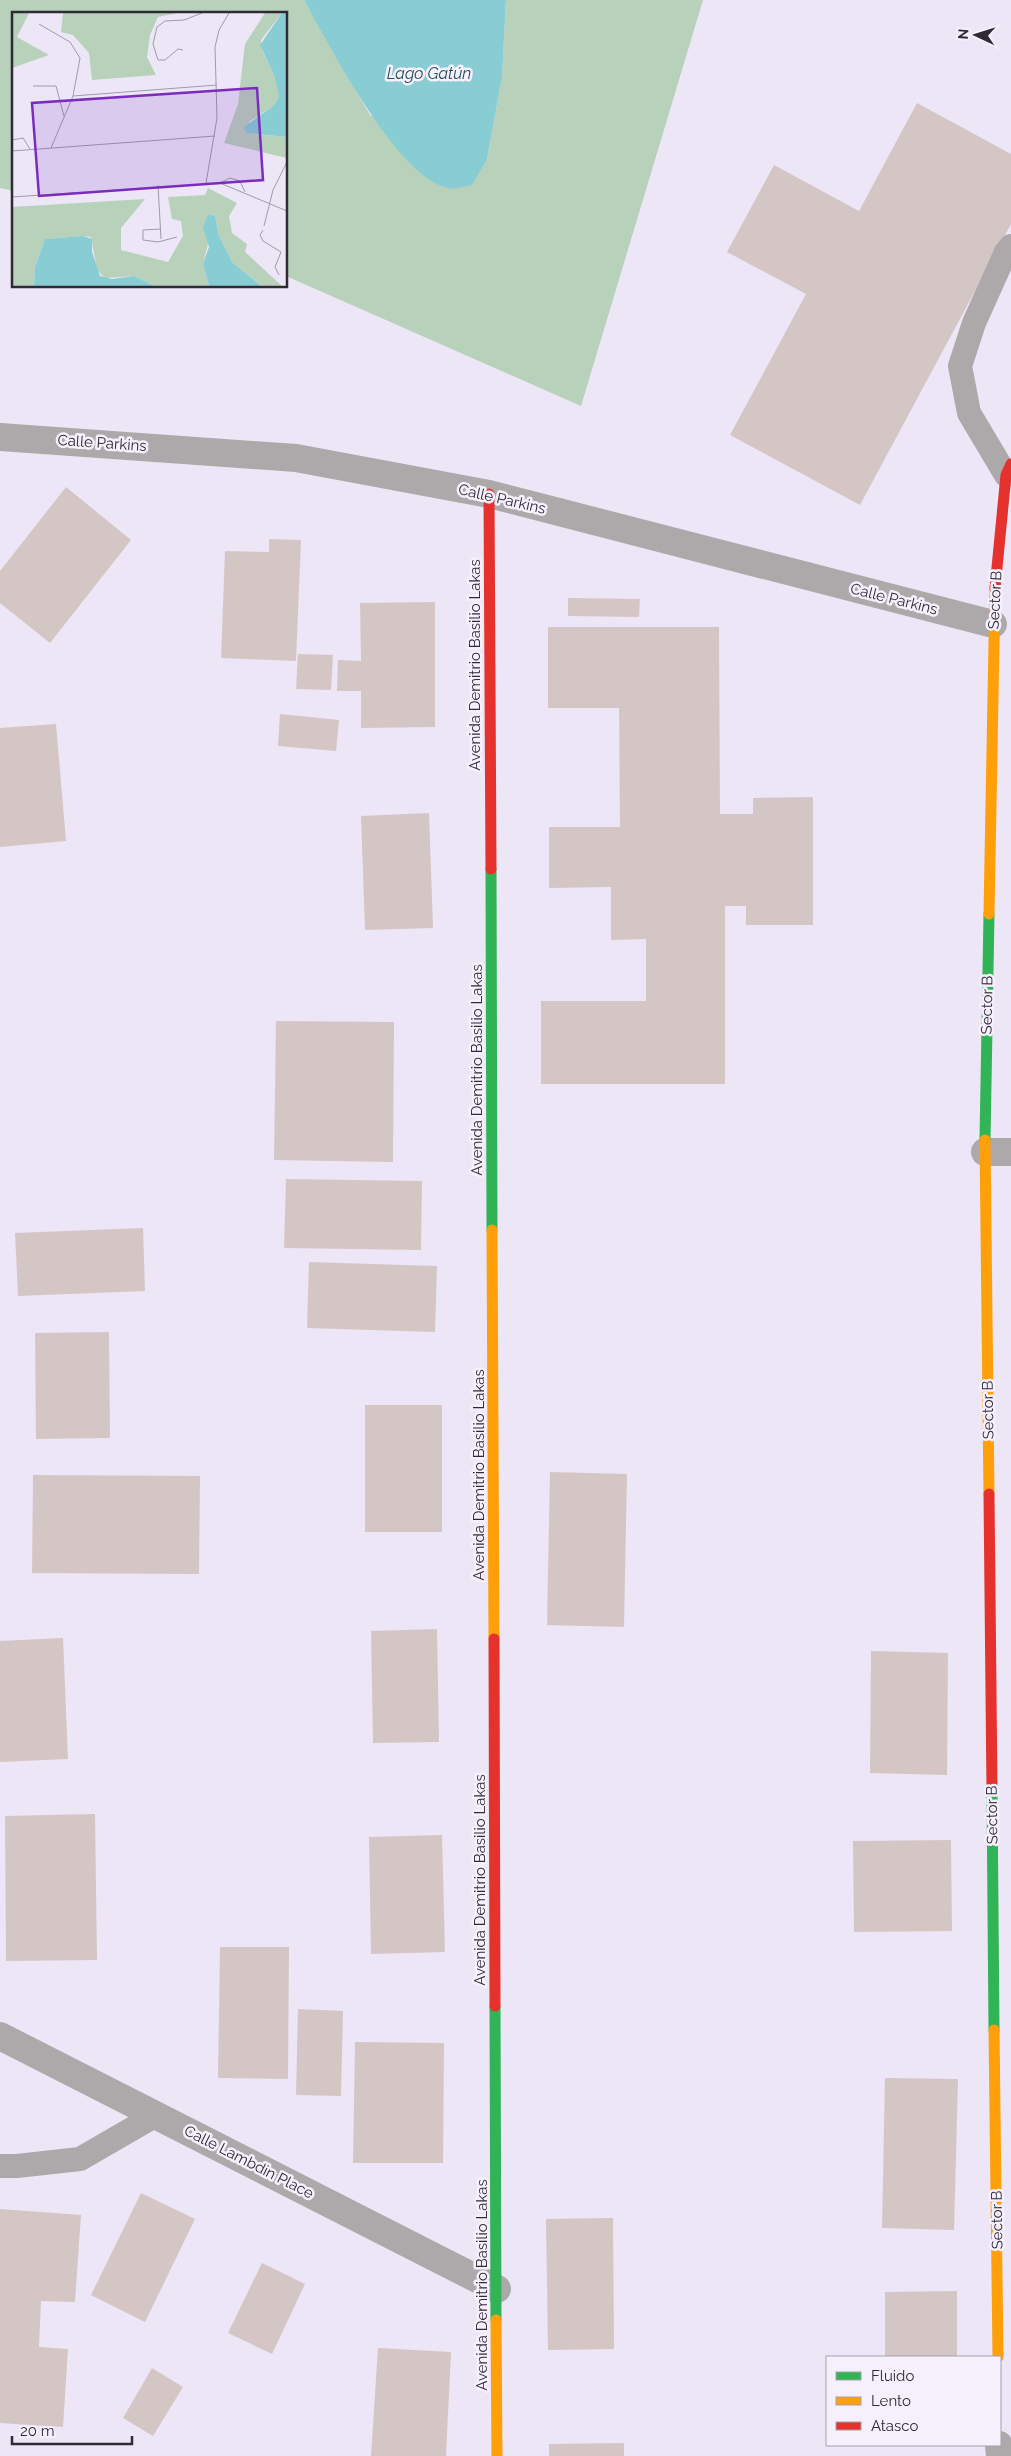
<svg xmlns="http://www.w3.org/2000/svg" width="1011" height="2456" font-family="Raleway,sans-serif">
  <rect width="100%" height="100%" fill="#ece6f6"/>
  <path fill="#b8d1bb" d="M0,0H304L370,115L487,159L502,77L506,0H703L581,406L286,276V14H14V191L0,188Z"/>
  <path fill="#88ccd4" d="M304,0H506L502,77L487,159L472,185C465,186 455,190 449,188C398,180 329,44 304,0Z"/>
  <g fill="#d5c6c6">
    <path d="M917,103L1011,154V224L860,505L730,435L806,294L727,252L774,165L859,211Z"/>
    <path d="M66,487L131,540L50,643L0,603V571Z"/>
    <path d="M269,539L301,540L296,661L221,658L225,551L269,552Z"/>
    <path d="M568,598L640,599L639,617L568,616Z"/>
    <path d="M435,602V727L361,728V691H337L338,660L361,661L360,603Z"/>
    <path d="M548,627H719L720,814H753V798L813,797V925H746V906H725V1084H541V1001H646V939L611,940V887L549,888V827H620L619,708H548Z"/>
    <path d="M298,654L333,655L331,690L296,689Z"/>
    <path d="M280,714L339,720L336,751L278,746Z"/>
    <path d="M56,724L66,841L0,847V728Z"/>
    <path d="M429,813L433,928L365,930L361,816Z"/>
    <path d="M276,1021L394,1022L393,1162L274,1160Z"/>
    <path d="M286,1179L422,1181L421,1250L284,1248Z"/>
    <path d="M143,1228L145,1291L18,1296L15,1233Z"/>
    <path d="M309,1262L437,1266L435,1332L307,1328Z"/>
    <path d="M109,1332L110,1438L36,1439L35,1333Z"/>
    <rect x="365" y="1405" width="77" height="127"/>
    <path d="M550,1472L627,1474L624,1627L547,1625Z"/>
    <path d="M33,1475L200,1476L199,1574L32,1573Z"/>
    <path d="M437,1629L439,1742L373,1743L371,1631Z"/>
    <path d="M63,1638L68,1759L0,1762V1641Z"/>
    <path d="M871,1651L948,1653L947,1775L870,1773Z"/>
    <path d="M95,1814L97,1960L6,1961L5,1816Z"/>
    <path d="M442,1835L445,1952L371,1954L369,1837Z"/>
    <path d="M951,1840L952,1931L854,1932L853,1841Z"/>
    <path d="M220,1947H289L288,2079L218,2078Z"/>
    <path d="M298,2009L343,2011L341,2096L296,2095Z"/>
    <path d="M355,2042L444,2043L443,2163H353Z"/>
    <path d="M885,2078L958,2079L954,2230L882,2228Z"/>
    <path d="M141,2193L195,2219L145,2322L91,2295Z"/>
    <path d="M0,2209L81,2215L75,2302L41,2301L39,2347L68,2349L63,2427L0,2423Z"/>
    <path d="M613,2218L614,2349L548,2350L546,2219Z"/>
    <path d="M262,2263L305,2284L272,2354L228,2333Z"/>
    <path d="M957,2291V2357H885V2292Z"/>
    <path d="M378,2348L451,2352L446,2456H371Z"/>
    <path d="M152,2368L183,2387L153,2436L123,2418Z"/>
    <path d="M624,2443V2456H549V2444Z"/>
  </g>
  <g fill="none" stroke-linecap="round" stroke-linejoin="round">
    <g stroke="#ada9aa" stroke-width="24">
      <path d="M1006,475L969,413L960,366L974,323L1006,252L1011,246"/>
      <path d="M0,2166H17L80,2159L156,2115"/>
    </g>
    <g stroke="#ada9aa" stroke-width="28">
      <path d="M0,437L296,458L489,494L993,624"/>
      <path d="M985,1152H1011"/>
      <path d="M0,2036L497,2289"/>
      <path d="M999,2445L1000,2456"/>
    </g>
    <g stroke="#30b455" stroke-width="11">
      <path d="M491,869L492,1230"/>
      <path d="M985,1140L989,914"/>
      <path d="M992,1791L994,2030"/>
      <path d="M495,2006L496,2320"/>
    </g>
    <g stroke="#ff9f0a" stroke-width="11">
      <path d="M989,914L995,588"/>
      <path d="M985,1140L989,1494"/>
      <path d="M492,1230L494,1639"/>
      <path d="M994,2030L998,2357"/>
      <path d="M496,2320L497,2456"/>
    </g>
    <g stroke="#e5322d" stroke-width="11">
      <path d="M489,494L491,869"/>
      <path d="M995,588L1006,475L1011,464"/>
      <path d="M989,1494L992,1791"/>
      <path d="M494,1639L495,2006"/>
    </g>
  </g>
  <g text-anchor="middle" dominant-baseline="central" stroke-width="5" stroke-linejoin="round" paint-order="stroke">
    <g font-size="15" fill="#2f2a35" stroke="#f5f0fc">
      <text transform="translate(102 443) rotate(4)">Calle Parkins</text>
      <text transform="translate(502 499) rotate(13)">Calle Parkins</text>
      <text transform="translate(894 599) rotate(14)">Calle Parkins</text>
      <text transform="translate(995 600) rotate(-87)">Sector B</text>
      <text transform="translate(475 665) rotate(-90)">Avenida Demitrio Basilio Lakas</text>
      <text transform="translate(987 1005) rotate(-89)">Sector B</text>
      <text transform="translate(477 1070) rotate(-90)">Avenida Demitrio Basilio Lakas</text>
      <text transform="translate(988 1410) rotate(-91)">Sector B</text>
      <text transform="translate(479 1475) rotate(-90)">Avenida Demitrio Basilio Lakas</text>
      <text transform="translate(992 1815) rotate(-91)">Sector B</text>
      <text transform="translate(480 1880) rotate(-90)">Avenida Demitrio Basilio Lakas</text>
      <text transform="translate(249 2162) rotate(27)">Calle Lambdin Place</text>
      <text transform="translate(997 2220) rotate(-91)">Sector B</text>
      <text transform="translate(482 2285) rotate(-90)">Avenida Demitrio Basilio Lakas</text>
    </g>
    <g font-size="16" font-style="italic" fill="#255153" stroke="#f5f0fc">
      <text x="429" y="73">Lago Gatún</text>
    </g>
  </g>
  <g transform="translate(12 12)">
    <rect width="275" height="275" fill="#ece6f6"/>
    <path d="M0,1H17L5,25L37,43L0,56ZM51,1H165L146,5L138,23L135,45L144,63L80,68L77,41L61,23L49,20ZM253,1H270L249,28L250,38L262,63L267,85L261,94L237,110L241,122L275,125V146L212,131L226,92L233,32ZM196,176L225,191L217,204L220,221L235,232L233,240L270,274H249L220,250L207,224L203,204L191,252L197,274H142L122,264L93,266L85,258L79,225L71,224L33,227L23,255L22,274H0V195L133,187L109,216V238L156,250L171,224L169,209L160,207L156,185L193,183Z" fill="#b8d1bb"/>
    <path d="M270,1H275V125L234,121L232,115L261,94L267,85L262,63L248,33ZM196,203L203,204L207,224L220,250L249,274H197L191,252L197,235L191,215ZM71,224L80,227V240L88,264L100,267L122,264L142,274H22L23,255L33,227Z" fill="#88ccd4"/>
    <path fill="none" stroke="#a09ba9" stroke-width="1" d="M27,12L58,30L68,46L61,84L39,136M171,38L166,37L153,48H146L141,32L145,15L153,9L172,8L190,1M21,74H44L52,104M61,84L205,73M0,128L11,126L18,137M0,139L203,124M194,171L205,106L203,35L207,18L217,1M208,171L218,166L228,169L233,180M146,173L149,227M0,185L208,171L275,199M252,214L261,178L275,150M149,217L131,218V228L146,230L165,225M251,218L248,223L251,229L269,240L263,255L267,263"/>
    <path fill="#7b2cbf" fill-opacity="0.15" stroke="#7b2cbf" stroke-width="2.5" d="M245,76L251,168L27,184L20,91Z"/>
    <rect width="275" height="275" fill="none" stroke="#2f2a35" stroke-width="2.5"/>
  </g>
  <rect x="826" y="2356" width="175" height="90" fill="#f5f0fc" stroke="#a6a1ac"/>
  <rect x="836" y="2372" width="25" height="8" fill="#30b455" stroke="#a6a1ac"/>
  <text x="871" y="2381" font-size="15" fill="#2f2a35">Fluido</text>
  <rect x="836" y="2397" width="25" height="8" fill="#ff9f0a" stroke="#a6a1ac"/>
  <text x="871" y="2406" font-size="15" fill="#2f2a35">Lento</text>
  <rect x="836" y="2422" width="25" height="8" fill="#e5322d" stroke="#a6a1ac"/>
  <text x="871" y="2431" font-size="15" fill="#2f2a35">Atasco</text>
  <g transform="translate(976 35) rotate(274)" stroke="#f5f0fc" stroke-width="4" paint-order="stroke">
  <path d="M0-4L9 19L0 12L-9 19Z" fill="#2f2a35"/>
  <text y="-8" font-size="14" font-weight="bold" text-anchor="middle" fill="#2f2a35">N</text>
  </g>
  <path d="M12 2436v8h120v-8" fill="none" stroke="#2f2a35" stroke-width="2.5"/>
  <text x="20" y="2436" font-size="15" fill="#2f2a35" stroke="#f5f0fc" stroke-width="4" paint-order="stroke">20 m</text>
</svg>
